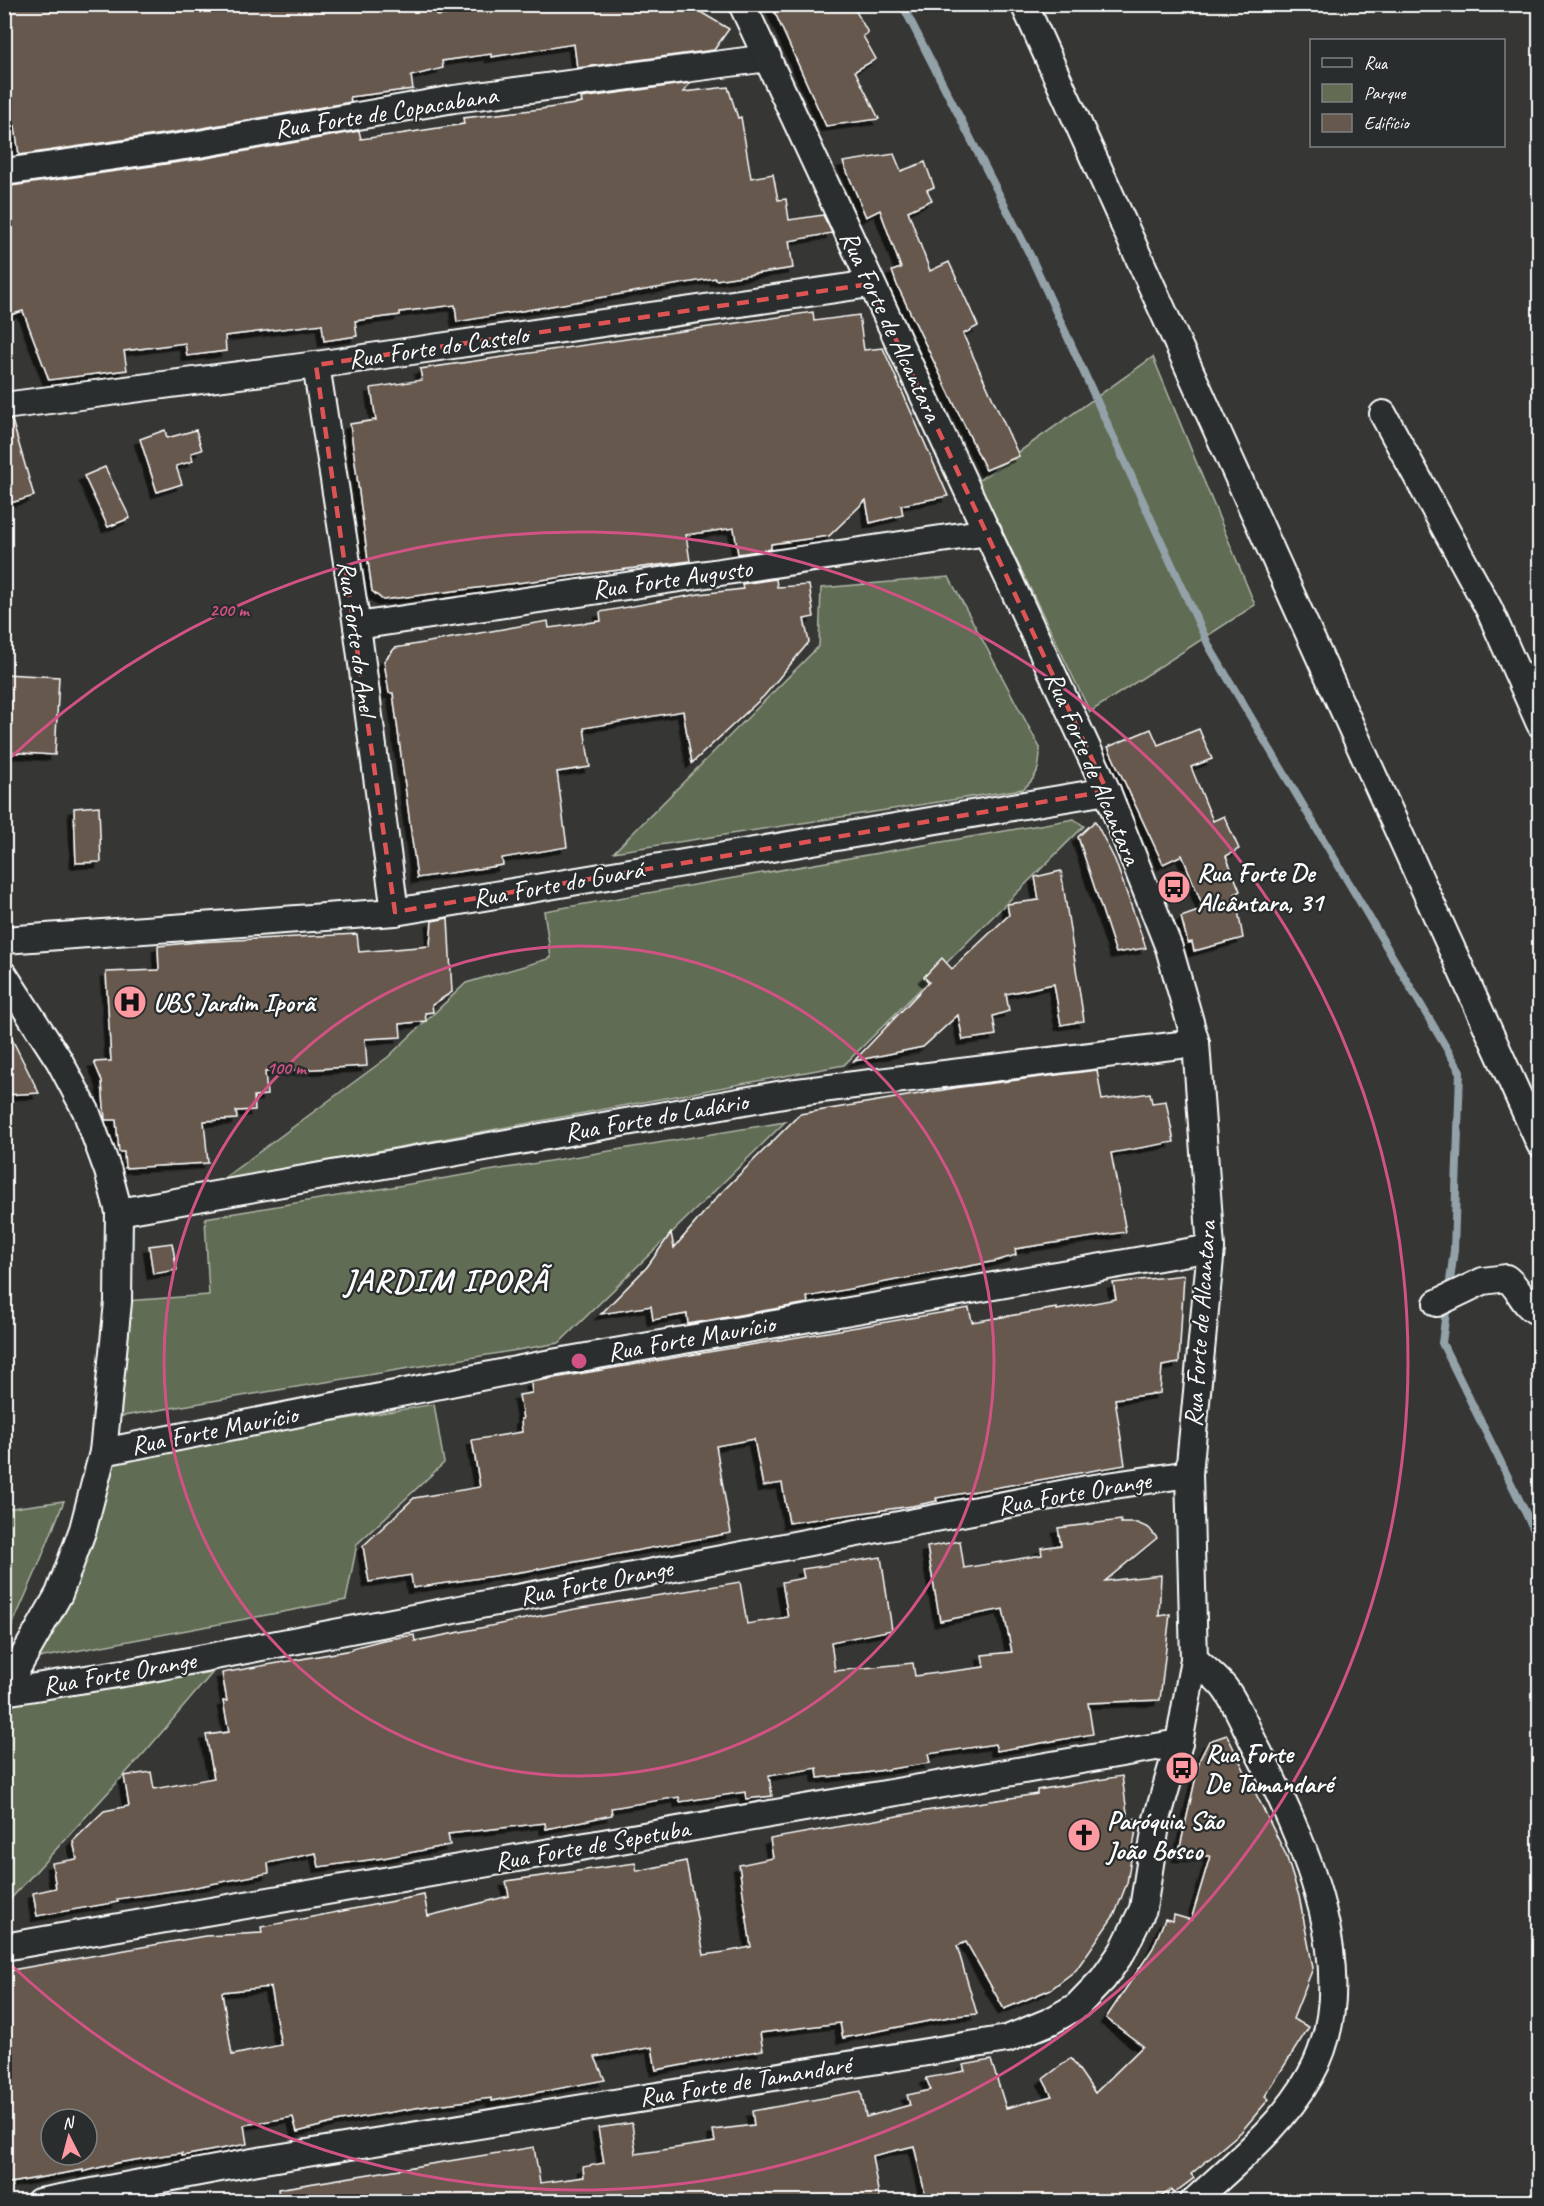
<svg xmlns="http://www.w3.org/2000/svg" width="1544" height="2206" font-family="Caveat,sans-serif">
  <defs>
    <filter id="shadow"><feDropShadow dx="-5.5" dy="5.5" stdDeviation="0" flood-color="#0009"/></filter>
  </defs>
  <rect width="100%" height="100%" fill="#363634"/>
  <filter id="ink" filterUnits="userSpaceOnUse"><feTurbulence type="fractalNoise" baseFrequency=".0167" numOctaves="2"/><feDisplacementMap in="SourceGraphic" scale="12" xChannelSelector="R" yChannelSelector="G"/><feConvolveMatrix kernelMatrix="1 2 1 2 8 2 1 2 1" color-interpolation-filters="sRGB"/></filter>
  <g filter="url(#ink)">
    <g fill="#616c53" stroke="#b0b6a9" stroke-width="1.5">
      <path d="M1153,357L1255,605L1090,712L978,481Z"/>
      <path d="M949,577L1040,748C1040,767 1038,777 1023,789L614,852L819,646L821,588Z"/>
      <path d="M1074,819L1084,826L844,1065L221,1180L388,1057L466,983L551,958L544,911Z"/>
      <path d="M785,1122L559,1343L111,1418L125,1301L209,1295L205,1218Z"/>
      <path d="M434,1404L444,1463L357,1544L346,1600L33,1659L107,1460Z"/>
      <path d="M64,1501L37,1569L5,1642V1509Z"/>
      <path d="M213,1672L146,1751L5,1905L4,1713L12,1700Z"/>
    </g>
    <g fill="none" stroke-linecap="round" stroke-linejoin="round">
      <path stroke="#93a1a9" stroke-width="8" d="M902,4L1031,257L1210,648L1460,1071L1454,1250L1442,1343L1540,1542"/>
    </g>
    <g fill="#66584d" stroke="#fff" stroke-width="1.5" fill-rule="evenodd" filter="url(#shadow)">
      <path d="M4,4H435L437,16L488,9V4H687L729,29L714,50L577,68L574,44L491,57V54L442,61L443,68L411,76L413,89L350,97L351,102L197,129L19,155L15,126L4,128Z"/>
      <path d="M771,4H852L868,33L863,36L876,59L855,71L879,119L826,126Z"/>
      <path d="M690,83L683,92L728,87L738,118L741,117L751,178L773,174L778,200L786,199L789,220L823,215L832,233L789,241L793,268L716,280L715,278L457,322L455,305L400,312V315L355,321L357,336L324,341L322,324L225,336L226,351L187,356L185,343L124,351L127,370L49,380L23,311L4,317V257H10L4,220V187L201,159L359,131L361,139L399,134L464,124L463,118L541,109L582,103L581,98Z"/>
      <path d="M894,154L901,171L925,162L934,187L927,190L932,200L908,211L930,271L949,262L978,326L963,334L1019,456L986,470L897,285L892,271L901,268L880,210L866,217L843,162Z"/>
      <path d="M813,312L814,321L859,315L864,350L883,348L948,496L901,505L903,515L870,523L866,500L829,536L771,544V549L738,554L734,528L686,535L690,561L383,600L372,591L350,424L376,420L371,388L422,380L420,369Z"/>
      <path d="M12,420L34,496L4,505V421Z"/>
      <path d="M165,430L167,438L196,430L202,450L191,453L193,461L176,466L182,484L157,492L140,439Z"/>
      <path d="M105,467L130,518L108,527L84,476Z"/>
      <path d="M776,579L777,587L809,585L814,617L804,619L809,642L764,696L692,763L683,711L584,728L590,767L557,772L567,847L502,858L503,865L417,878L393,693H389L384,661L395,648L548,621L549,628L601,621L600,612L699,594L743,589L742,584Z"/>
      <path d="M4,674L59,677L55,755L4,752Z"/>
      <path d="M1151,729L1158,745L1199,729L1212,759L1191,767L1213,821L1224,816L1239,849L1226,856L1240,891L1235,894L1243,938L1194,951L1192,942L1188,943L1181,917L1204,909L1182,855L1163,864L1108,747Z"/>
      <path d="M99,806L101,862L76,863L74,808Z"/>
      <path d="M1095,821L1115,860L1146,948L1116,953L1078,837Z"/>
      <path d="M1061,871L1084,1021L1061,1025L1054,984L1006,994L1009,1011L993,1016L996,1035L963,1040L958,1015L923,1047L854,1061L929,982L924,977L942,958L952,969L1009,915L1007,904L1039,900L1035,877Z"/>
      <path d="M448,918L452,992L432,1005L433,1012L425,1013L426,1021L400,1024L401,1037L365,1039L367,1066L265,1072L267,1095L254,1096L255,1110L236,1111L237,1119L204,1121L208,1163L125,1168L124,1152H119L116,1120H105L102,1081L94,1062L111,1061L106,972L159,970L158,946L197,942L357,934L359,952L430,946L432,921Z"/>
      <path d="M4,1023L39,1093L4,1095Z"/>
      <path d="M1097,1070L1102,1100L1150,1093L1152,1103L1166,1101L1174,1142L1111,1153L1126,1232L1015,1249L1016,1255L996,1261L807,1297L808,1303L688,1324L687,1314L653,1320L651,1306L601,1314L647,1267L671,1233L674,1248L718,1196L800,1114L961,1087Z"/>
      <path d="M172,1243L177,1270L153,1274L149,1246Z"/>
      <path d="M1184,1275L1179,1363L1162,1366L1160,1393L1115,1399L1125,1465L936,1498L937,1501L912,1506L789,1523L782,1483L763,1486L754,1439L716,1446L731,1533L527,1571L413,1588L411,1575L369,1582L363,1546L414,1498L480,1487L472,1440L522,1432L521,1419H523L519,1395L532,1393L531,1382L969,1308L972,1322L1057,1308V1310L1116,1299L1113,1283Z"/>
      <path d="M1121,1520V1523H1137L1149,1528L1157,1538L1105,1581L1161,1575L1159,1616L1170,1614L1160,1700L1088,1703L1093,1734L997,1751L995,1744L928,1754L930,1763L865,1773L818,1778L817,1768L769,1776L772,1796L746,1799L745,1792L680,1802L679,1797L611,1808L612,1815L546,1829L545,1823L448,1834L450,1845L383,1858L319,1867L316,1853L268,1863L269,1873L185,1889L117,1899L118,1902L37,1916L33,1893L56,1888L52,1863L77,1859L73,1841L104,1811L129,1806L124,1776L151,1772L154,1789L214,1778L206,1735L229,1732L223,1701H227L222,1673L352,1650V1648L383,1640L414,1635L415,1641L575,1609L740,1582L747,1624L788,1617L782,1582L804,1578L802,1569L881,1557L892,1630L831,1642L835,1671L913,1663L915,1676L984,1667L982,1655L1012,1652L1003,1609L940,1621L927,1547L960,1541L964,1568L1042,1555L1041,1548L1061,1545L1058,1528Z"/>
      <path d="M1227,1735L1286,1855L1299,1896L1313,1968L1293,2019L1309,2027L1265,2096L1269,2099L1241,2132L1191,2174L1194,2178L1174,2193L1171,2190L1153,2202H927L914,2146L872,2156L880,2202H745L744,2197L722,2202H279L278,2189L534,2147L540,2183L584,2177L583,2167L604,2163L598,2128L632,2123L636,2154L715,2142L713,2130L754,2125L752,2111L861,2091L866,2117L910,2105L907,2095L931,2090L926,2078L965,2071L963,2065L991,2060L1006,2108L1052,2096L1043,2079L1071,2058L1095,2093L1143,2046L1106,2018L1153,1948L1165,1919L1173,1921L1174,1915L1191,1920L1210,1856H1178L1200,1759L1209,1741Z"/>
      <path d="M1122,1776L1128,1820L1138,1818L1127,1883L1115,1914L1076,1970L1051,1989L1004,2009L966,1942L957,1946L977,2014L954,2016L843,2038L840,2023L760,2033L763,2050L656,2070L652,2047L595,2057L605,2080L492,2101V2098L427,2106L340,2121L297,2132L293,2117L244,2125L247,2144L182,2156V2153L166,2155L117,2163L83,2172V2170L4,2184V1973L17,1969L205,1936L262,1933L261,1927L424,1895L428,1916L509,1896L506,1881L635,1863L637,1871L686,1861L704,1955L725,1952L751,1947L739,1865L773,1858L770,1839L925,1811L1037,1794V1790ZM270,1987L281,2045L232,2055L222,1992ZM51,2119H87V2155H51Z"/>
    </g>
    <g fill="none" stroke-linecap="round" stroke-linejoin="round">
      <g stroke="#fff" stroke-width="30">
        <g id="street">
          <path d="M1024,4L1540,1144"/>
          <path d="M4,172L199,144L454,99L768,58"/>
          <path d="M316,365L357,626L395,912"/>
          <path d="M4,406L316,365L870,284"/>
          <path d="M1383,414L1489,609L1540,724"/>
          <path d="M357,626L988,532"/>
          <path d="M4,940L395,912L1107,791"/>
          <path d="M4,975L59,1060L86,1111L108,1171L119,1212L118,1302L103,1452L83,1529L59,1594L4,1691"/>
          <path d="M119,1212L789,1093L1196,1043"/>
          <path d="M1437,1303L1483,1281L1506,1278C1520,1287 1523,1308 1540,1312"/>
          <path d="M103,1452L546,1364L1211,1248"/>
          <path d="M4,1692L136,1671L1087,1489L1189,1474"/>
          <path d="M4,1947L1179,1743"/>
          <path d="M39,2202L258,2161L1007,2039L1051,2021L1077,2006L1103,1979L1122,1952L1143,1909L1157,1819L1179,1743L1194,1659L1189,1474L1211,1248L1196,1043L1169,948L1107,791L742,4"/>
          <path d="M1193,2202C1235,2163 1282,2126 1310,2076C1366,1977 1305,1842 1258,1751C1247,1731 1238,1705 1224,1687C1216,1677 1204,1668 1194,1659"/>
        </g>
      </g>
      <use href="#street" stroke="#2a2d2e" stroke-width="26"/>
    </g>
  </g>
  <path fill="none" stroke="#de5353" stroke-width="4.5" stroke-dasharray="12 8" stroke-linejoin="round" d="M870,284L1107,791L395,912L316,365Z"/>
  <g fill="none" stroke="#d15284" stroke-width="3">
    <circle cx="579" cy="1361" r="415"/>
    <path d="M8 760A829 829 0 1 1 8 1962"/>
  </g>
  <defs>
    <g id="bus-disc" transform="scale(1.725)"><circle r="9.5" fill="#ff9aa2" stroke="#2a2d2e"/><path d="M-5-6H5V4H4V6H2V4H-2V6H-4V4H-5ZM-3.5-4V0h7V-4ZM-3.5 1.2v1.5H-2V1.2ZM2 1.2v1.5H3.5V1.2Z" fill="#111"/></g>
    <g id="hospital-disc" transform="scale(1.725)"><circle r="9.5" fill="#ff9aa2" stroke="#2a2d2e"/><path d="M-5-5h3v3.5h4V-5h3V5h-3V1.5h-4V5h-3Z" fill="#111"/></g>
    <g id="church-disc" transform="scale(1.725)"><circle r="9.5" fill="#ff9aa2" stroke="#2a2d2e"/><path d="M-1.2-6h2.4v3.5h3.3v2.4h-3.3V6h-2.4V-.1h-3.3v-2.4h3.3Z" fill="#111"/></g>
  </defs>
  <g fill-rule="evenodd">
    <use href="#bus-disc" x="1174" y="887"/>
    <use href="#hospital-disc" x="130" y="1002"/>
    <use href="#bus-disc" x="1182" y="1768"/>
    <use href="#church-disc" x="1084" y="1835"/>
  </g>
  <g text-anchor="middle" dominant-baseline="central" stroke-width="4.5" stroke-linejoin="round" paint-order="stroke">
    <g font-size="26" fill="#fff" stroke="#2a2d2e">
      <text transform="translate(386 112) rotate(-9)">Rua Forte de Copacabana</text>
      <text transform="translate(891 326) rotate(65)">Rua Forte de Alcantara</text>
      <text transform="translate(438 347) rotate(-8)">Rua Forte do Castelo</text>
      <text transform="translate(672 579) rotate(-8)">Rua Forte Augusto</text>
      <text transform="translate(357 638) rotate(82)">Rua Forte do Anel</text>
      <text transform="translate(1093 768) rotate(67)">Rua Forte de Alcantara</text>
      <text transform="translate(558 884) rotate(-10)">Rua Forte do Guará</text>
      <text transform="translate(656 1117) rotate(-10)">Rua Forte do Ladário</text>
      <text transform="translate(1200 1324) rotate(-86)">Rua Forte de Alcantara</text>
      <text transform="translate(691 1338) rotate(-10)">Rua Forte Maurício</text>
      <text transform="translate(214 1430) rotate(-11)">Rua Forte Maurício</text>
      <text transform="translate(1074 1493) rotate(-10)">Rua Forte Orange</text>
      <text transform="translate(596 1582) rotate(-11)">Rua Forte Orange</text>
      <text transform="translate(119 1673) rotate(-10)">Rua Forte Orange</text>
      <text transform="translate(592 1845) rotate(-10)">Rua Forte de Sepetuba</text>
      <text transform="translate(745 2081) rotate(-9)">Rua Forte de Tamandaré</text>
    </g>
    <g font-size="26" font-weight="bold" fill="#fff" stroke="#2a2d2e" text-anchor="start">
      <text x="1197" y="872">Rua Forte De<tspan x="1197" dy="30">Alcântara, 31</tspan></text>
      <text x="153" y="1002">UBS Jardim Iporã</text>
      <text x="1205" y="1753">Rua Forte<tspan x="1205" dy="30">De Tamandaré</tspan></text>
      <text x="1107" y="1820">Paróquia São<tspan x="1107" dy="30">João Bosco</tspan></text>
    </g>
    <g font-size="32" font-weight="bold" letter-spacing="1.5" fill="#fff" stroke="#2a2d2e">
      <text x="446" y="1280">JARDIM IPORÃ</text>
    </g>
  </g>
  <circle cx="579" cy="1361" r="9" fill="#d15284" stroke="#2a2d2e" stroke-width="3"/>
  <g font-size="18" text-anchor="middle" font-weight="bold" fill="#d15284" stroke="#2a2d2e" stroke-width="4.5" stroke-linejoin="round" paint-order="stroke">
    <text x="229" y="616">200 m</text>
    <text x="286" y="1074">100 m</text>
  </g>
  <rect width="1544" height="2206" fill="none" stroke="#2a2d2e" stroke-width="24"/>
  <rect x="12" y="12" width="1520" height="2182" fill="none" stroke="#fff" stroke-width="2" filter="url(#ink)"/>
  <rect x="1310" y="39" width="195" height="108" fill="#2a2d2e" stroke="#7f8182" stroke-width="1.5"/>
  <rect x="1322" y="58" width="30" height="9" fill="#2a2d2e" stroke="#7f8182" stroke-width="1.5"/>
  <text x="1364" y="69" font-size="18" fill="#ffffff">Rua</text>
  <rect x="1322" y="84" width="30" height="18" fill="#616c53" stroke="#7f8182" stroke-width="1.5"/>
  <text x="1364" y="99" font-size="18" fill="#ffffff">Parque</text>
  <rect x="1322" y="114" width="30" height="18" fill="#66584d" stroke="#7f8182" stroke-width="1.5"/>
  <text x="1364" y="129" font-size="18" fill="#ffffff">Edifício</text>
  <g transform="translate(69 2137) rotate(354)"><circle r="28" fill="#2a2d2e" stroke="#7f8182" stroke-width="1.5"/>
  <path d="M0-4.5L10 22L0 15L-10 22Z" fill="#ff9aa2"/>
  <text y="-9" font-size="16" font-weight="bold" text-anchor="middle" fill="#ffffff">N</text>
  </g>
</svg>
